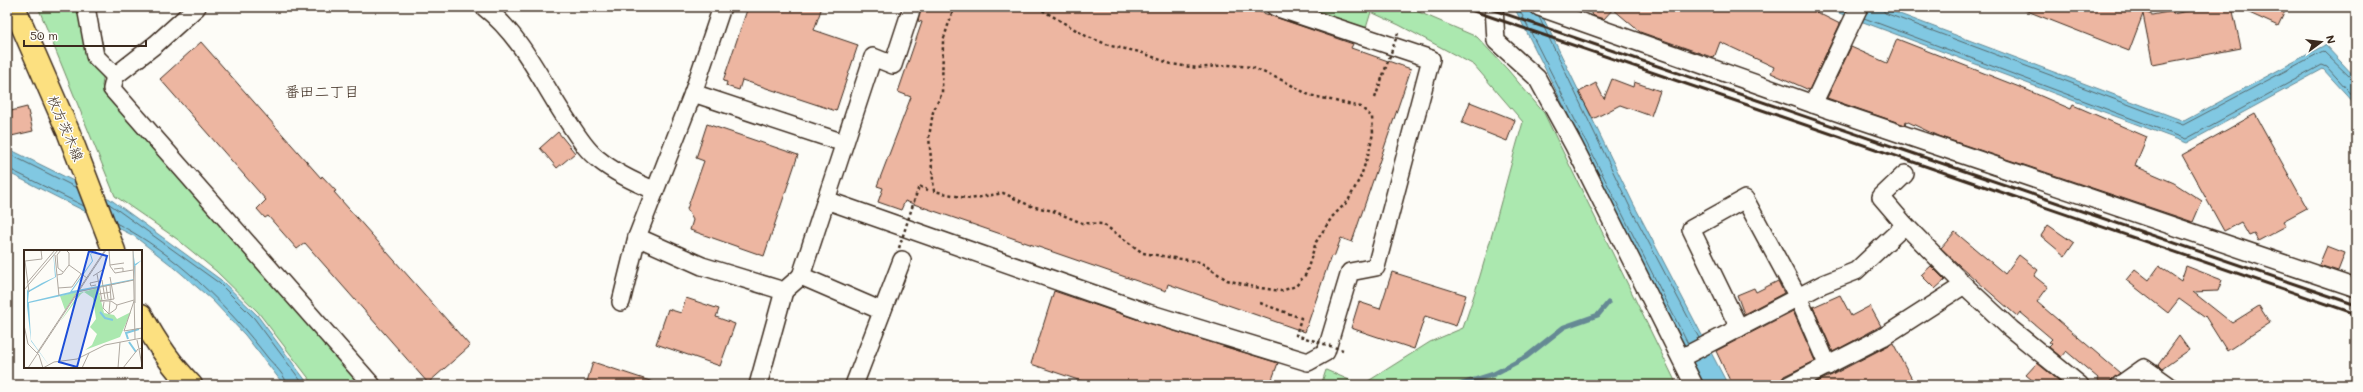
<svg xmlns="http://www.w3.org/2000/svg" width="2363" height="392" font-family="Mali,'Klee One',sans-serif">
  <rect width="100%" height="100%" fill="#fdfcf7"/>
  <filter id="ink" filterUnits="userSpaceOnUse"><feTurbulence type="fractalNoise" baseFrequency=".025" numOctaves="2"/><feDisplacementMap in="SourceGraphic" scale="8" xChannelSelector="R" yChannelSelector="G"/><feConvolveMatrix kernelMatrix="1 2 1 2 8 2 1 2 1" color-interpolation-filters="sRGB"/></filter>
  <g filter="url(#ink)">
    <g fill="#abe8af" stroke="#738966">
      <path d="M38,7H93L106,57L102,86L116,107L360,385H314L258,312L216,271L177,239L115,196Z"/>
      <path d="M1305,7H1407L1477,37L1508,70L1544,113L1677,385H1362L1430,342L1463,328C1487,260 1503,191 1523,122L1474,65L1399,25L1371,12L1366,28Z"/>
      <path d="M1326,370L1361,385H1321Z"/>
    </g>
    <g fill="#81c8e2" stroke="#658994">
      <path d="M1514,7H1538L1633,203L1728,385H1704Z"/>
      <path d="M1823,7H1881L2184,121L2325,45L2356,78V105L2323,69L2187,143Z"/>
      <path d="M7,148L110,199L221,280L257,315L309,385H284L245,335L212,300L175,268L134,236L7,172Z"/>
    </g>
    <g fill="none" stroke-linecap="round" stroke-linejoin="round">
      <g stroke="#57696c" stroke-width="1">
        <path d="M1518,7L1688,344"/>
        <path d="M1881,7L1885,13L2183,125L2323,51L2352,79L2356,81"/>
        <path d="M1539,17L1629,205L1699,338"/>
        <path d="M1864,18L2186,139L2322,65L2327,67L2356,99"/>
        <path d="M7,153L77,188"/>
        <path d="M7,168L84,206"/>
        <path d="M108,203L219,283L254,318L304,385"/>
        <path d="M116,223C175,253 227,305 268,358C274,365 286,376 287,385"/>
      </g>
      <path stroke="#658994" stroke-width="5" d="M1459,385L1494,374L1526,357L1564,327L1598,315L1608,303"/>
    </g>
    <g fill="#edb6a1" stroke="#3b2a1e">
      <path d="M748,7H822L814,30L858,45L836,111L742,80L739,90L726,86L727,82L723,81Z"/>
      <path d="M922,7H1246L1353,44L1351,48L1411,69L1352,242L1341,238L1334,257L1331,256L1305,332L1168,284L1166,291L905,201L901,210L878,202L883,188L877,186L911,97L898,92L922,22L918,21Z"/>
      <path d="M1584,7H1806L1840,24L1809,90L1771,73L1774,67L1720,42L1714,58L1640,32L1613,9L1604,19L1594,16Z"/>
      <path d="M2017,7H2131L2152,15L2173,11V14L2207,7H2232L2241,48L2153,65L2143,14L2129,51Z"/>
      <path d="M2236,7H2287L2278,26Z"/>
      <path d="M1897,39L2027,90L2071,109L2073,105L2147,137L2135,166L2174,183L2202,201L2193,222L1938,136L1906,121L1905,125L1827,98L1851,47L1887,63Z"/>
      <path d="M201,42L321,178L322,176L336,191L334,192L470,346L428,383L305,243L297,249L268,216L265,218L257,209L266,200L160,79Z"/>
      <path d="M1612,79L1633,87L1634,82L1660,91L1651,116L1620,105L1593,119L1579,92L1596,83L1604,99Z"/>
      <path d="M1470,102L1515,120L1507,141L1462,123Z"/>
      <path d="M27,107L33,131L7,137V112Z"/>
      <path d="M2255,114L2307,208L2283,221L2286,226L2258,241L2254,234L2249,236L2241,222L2224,231L2182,155Z"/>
      <path d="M707,124L798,155L764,256L690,230L693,220L687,209L704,161L696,158Z"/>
      <path d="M558,132L575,153L557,168L540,148Z"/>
      <path d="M2048,225L2074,243L2065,256L2041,236Z"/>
      <path d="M1955,232L2005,274L2019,255L2038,270L2034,276L2048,287L2037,302L2120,373L2111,380L2110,385H2103L2097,380L2098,378L2066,351L2061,357L2049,347L2052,344L2049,342L2052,339L2020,312L2017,316L1960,266L1941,248Z"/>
      <path d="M2327,246L2345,253L2338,271L2319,265Z"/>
      <path d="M1931,266L1945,280L1935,289L1921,275Z"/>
      <path d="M2159,266L2181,281L2186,266L2222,280L2218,291L2193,292L2232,323L2259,306L2270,323L2227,351L2205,316L2204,317L2179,299L2168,313L2126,280L2135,269L2149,280Z"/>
      <path d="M1392,272L1466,295L1456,326L1425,316L1414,349L1351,328L1359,302L1380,309Z"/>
      <path d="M1778,281L1784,293L1744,314L1737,295L1754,288L1756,292Z"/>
      <path d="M1054,291L1145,322L1278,363L1270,385H1093L1031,364Z"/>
      <path d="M1840,295L1851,316L1870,306L1881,326L1833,352L1813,307Z"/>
      <path d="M686,298L719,309L716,317L735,324L720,366L656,344L668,309L681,313Z"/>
      <path d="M1793,311L1815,361L1784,376L1779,385H1732L1716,351Z"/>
      <path d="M2179,336L2189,350L2162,369L2158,365Z"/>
      <path d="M1893,343L1915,385H1811L1832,375Z"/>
      <path d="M593,362L656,383L655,385H586Z"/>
      <path d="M2037,363L2052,375L2064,385H2038L2026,375Z"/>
    </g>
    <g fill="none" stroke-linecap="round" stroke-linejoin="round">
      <g stroke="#3b2a1e" stroke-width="20">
        <g id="minor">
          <path d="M86,7L95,56L115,76"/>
          <path d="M197,7L156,44L115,76L112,89L372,385"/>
          <path d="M484,7C524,38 543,86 571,126C579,138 587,151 598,159C615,173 634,182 654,190"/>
          <path d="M1494,7L1496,41L1537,78L1574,146L1694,385"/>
          <path d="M1539,7L1813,104L2356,288"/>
          <path d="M693,93L844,143"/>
          <path d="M1813,104L1859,7"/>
          <path d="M826,200L873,57L893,65L912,7"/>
          <path d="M1905,225L1964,285L2011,329L2080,385"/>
          <path d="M637,237L702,266L784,291L801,276L882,311"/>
          <path d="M801,276L826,200L1148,313L1308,362L1326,352L1350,272L1376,267L1431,59L1275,7"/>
          <path d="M621,302L637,237L693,93L722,7"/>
          <path d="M1739,328L1691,229L1745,199L1798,297L1828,366"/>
          <path d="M1681,358L1823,284L1856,271L1905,225L1881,197L1905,174"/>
          <path d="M758,385L784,291"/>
          <path d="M854,385L902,260"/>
          <path d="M1789,385L1883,337L1964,285"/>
          <path d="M2120,385L2144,368L2168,385"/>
        </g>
      </g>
      <g stroke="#3b2a1e" stroke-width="25">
        <g id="major">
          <path d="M14,7L68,131L114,251"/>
          <path d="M141,315C155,341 170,364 191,385"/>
        </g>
      </g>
      <g stroke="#3b2a1e" stroke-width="2.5" stroke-dasharray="3 3" stroke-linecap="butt">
        <path d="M954,7L943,41L942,93L933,112L929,137L934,191L970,199L1003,193L1031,206L1053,211L1082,223L1103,224L1143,253L1200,262L1227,280L1254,287L1281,291L1296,286L1306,274L1316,242L1332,217L1348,201L1361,176L1369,152L1373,133L1372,117L1361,107L1309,95L1284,81L1251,67L1227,65L1197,68L1171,64L1140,52L1111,46L1086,36L1037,7"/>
        <path d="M1332,385L1334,381"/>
      </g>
      <use href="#minor" stroke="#fdfcf7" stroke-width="17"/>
      <use href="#major" stroke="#fce080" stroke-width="22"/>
      <g stroke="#3b2a1e" stroke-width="3">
        <path d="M1462,7L2356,314"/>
        <path d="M1485,7L2356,305"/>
      </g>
      <g stroke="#3b2a1e" stroke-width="2.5" stroke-dasharray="3 3" stroke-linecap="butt">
        <path d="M1375,98L1398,33"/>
        <path d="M899,248L919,186L930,191"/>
        <path d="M1260,303L1301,318L1296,335L1343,350"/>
      </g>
    </g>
  </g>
  <g text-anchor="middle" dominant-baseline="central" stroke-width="3" stroke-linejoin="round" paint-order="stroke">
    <g font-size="14" fill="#3b2a1e" stroke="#fdfcf7">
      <text transform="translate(66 128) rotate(67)">枚方茨木線</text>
    </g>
    <g font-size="15" fill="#3b2a1e" stroke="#fdfcf7">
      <text x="322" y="91">番田二丁目</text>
    </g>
  </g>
  <g transform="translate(24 250)">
    <rect width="118" height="118" fill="#fdfcf7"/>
    <path d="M74,38L80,63L90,65L93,69L107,62L96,87L61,100L68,95L73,84L66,77L72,69L69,48L60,42L57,44L36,72L55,43ZM53,42L41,60L36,46Z" fill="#abe8af"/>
    <path d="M29,0L32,27L5,42L4,52L46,42L68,11L66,4L73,0H75L67,4L69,11L48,41L110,29L109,0L111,14L118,10L111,16L110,30L5,53L7,90L27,118L7,91L3,56V39L4,41L18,33V31V33L31,27Z" fill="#81c8e2"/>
    <path fill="none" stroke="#81c8e2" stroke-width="2" d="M76,62L81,68L89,70M104,89L102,83L115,79M105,92L112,102"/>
    <path fill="none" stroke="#afa8a0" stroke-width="1" d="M37,0L33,5L34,18L39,22M85,0L86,16L91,23L109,20M109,0L111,89M31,5L35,46M1,11L5,42M1,11L18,9L17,0M45,15L63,28M86,15L100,13M90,19L99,18V22M73,24L78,51M33,25L38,24L45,15V3L42,0M69,26L80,19L81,13M86,27L90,49L76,51H87L93,55M78,30L81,49M3,33L31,0M72,35L67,36L66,33L75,31M86,35L87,50M82,36L84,49M34,38L48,37L57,24M0,40L34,0M53,42L110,30M75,44L87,42M110,51L100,81L118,78M80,52L79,58L85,64M111,53V16M85,63L86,51M85,64L92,59L93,55L110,50M0,75L4,94L15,105L19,118M113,90L115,99L118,98M115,99L118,116M13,103L81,0M4,118L82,0M19,118L30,112L53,109L81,95L118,88M58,118L65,103M94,118L96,92M99,118L114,99"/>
    <path fill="#1d4ed8" fill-opacity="0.15" stroke="#1d4ed8" stroke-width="2" d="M65,1L83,6L53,117L35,112Z"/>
    <rect width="118" height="118" fill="none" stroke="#3b2a1e" stroke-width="2"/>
  </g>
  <rect width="2363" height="392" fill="none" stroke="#fdfcf7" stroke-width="24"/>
  <rect x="12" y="12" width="2339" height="368" fill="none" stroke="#3b2a1e" stroke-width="1.5" filter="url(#ink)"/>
  <g transform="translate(2321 42) rotate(75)" stroke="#fdfcf7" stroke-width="3" paint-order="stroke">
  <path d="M0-3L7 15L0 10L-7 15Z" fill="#3b2a1e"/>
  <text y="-6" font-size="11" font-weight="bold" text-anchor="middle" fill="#3b2a1e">N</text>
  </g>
  <path d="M24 40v6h122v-6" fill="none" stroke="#3b2a1e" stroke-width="2"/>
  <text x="30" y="40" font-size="12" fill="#3b2a1e" stroke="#fdfcf7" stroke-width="3" paint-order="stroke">50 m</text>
</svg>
